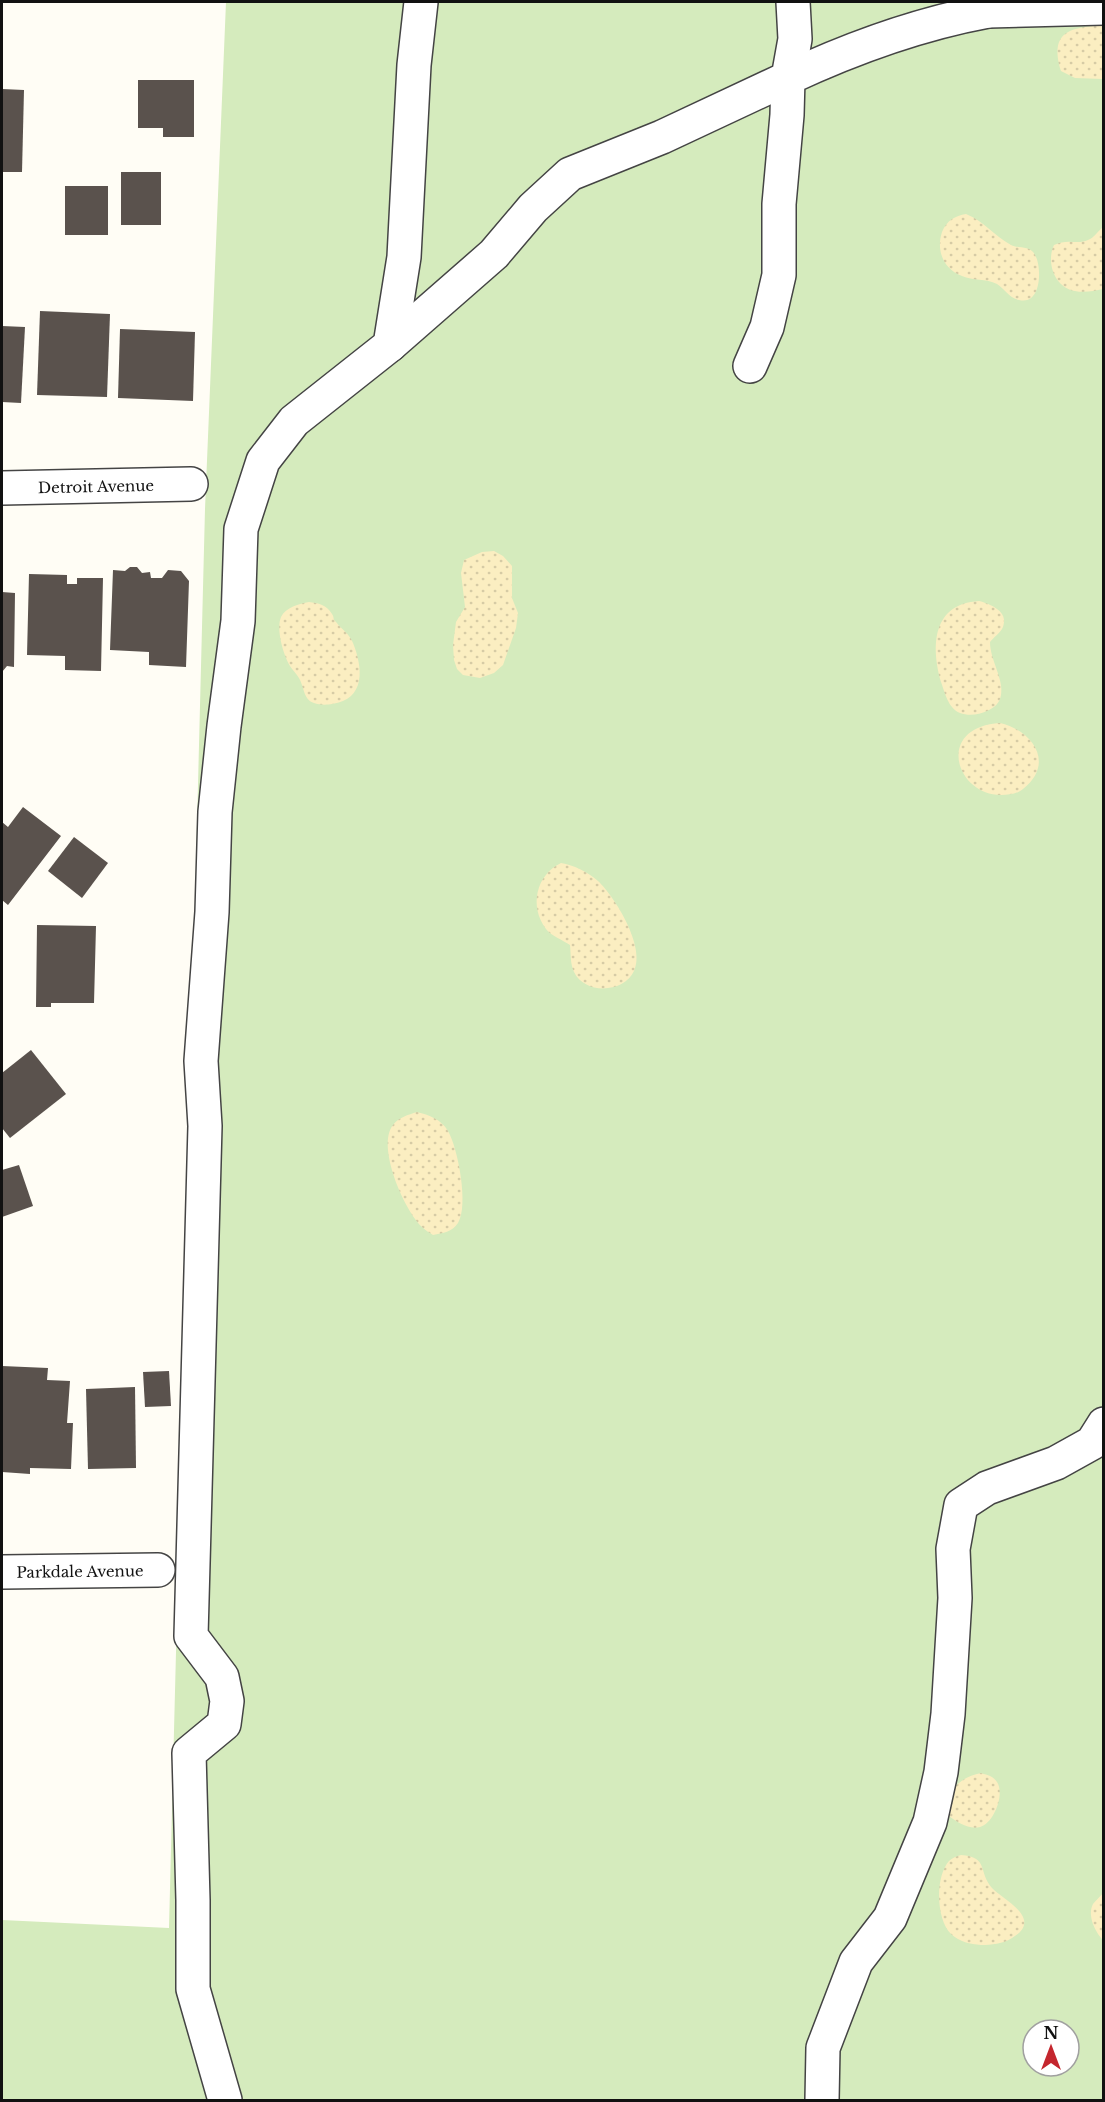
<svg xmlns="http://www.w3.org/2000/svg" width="1105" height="2102" font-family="'Libre Baskerville',serif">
  <defs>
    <pattern id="sand-dots" width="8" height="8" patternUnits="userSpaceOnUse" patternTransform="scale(1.5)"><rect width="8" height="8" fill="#fbeec1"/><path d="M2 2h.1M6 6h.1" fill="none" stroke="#d6cba5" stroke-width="1.8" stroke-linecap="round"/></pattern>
  </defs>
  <rect width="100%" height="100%" fill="#fffdf5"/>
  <path fill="#d5ebbd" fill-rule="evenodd" d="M226,2H1103V2100H2V1920L169,1928L205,509ZM1033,2030H1069V2066H1033Z"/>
  <g fill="url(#sand-dots)">
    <path d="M1103,25V79L1075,78L1061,71C1049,30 1071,28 1103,25Z"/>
    <path d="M966,214C984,221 994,236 1011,245C1019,249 1030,245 1035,255C1042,266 1042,306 1019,300C1009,298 1005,289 997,284C986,278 973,281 962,276C943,269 936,250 942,232C947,220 955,216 966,214Z"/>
    <path d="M1103,227V289C1094,291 1084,293 1075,291C1054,287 1046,262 1054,245C1068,238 1077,245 1088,240C1094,238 1098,231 1103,227Z"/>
    <path d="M494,551L503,556L512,566V598L518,613L516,628L503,665L494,673L480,678L463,675L457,669L454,660L453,645L456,622L465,607L461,573L464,560L482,552Z"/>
    <path d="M979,601C990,604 1009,611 1003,627C1001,632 993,638 990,642C990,660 1004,679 1001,695C1000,703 994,708 987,711C979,715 968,716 960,713C948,708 945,693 941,682C931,646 932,604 979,601Z"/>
    <path d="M309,602C318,603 327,605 332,614C335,619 332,618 336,622C342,630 349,633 353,643C363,668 366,699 332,704C327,705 319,705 314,703C304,700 304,688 300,680C298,675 293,671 290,666C283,654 276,629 281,617C286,607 299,604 309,602Z"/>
    <path d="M1000,723C1034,731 1055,764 1023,789C1017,794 1009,795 1001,795C955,795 935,727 1000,723Z"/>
    <path d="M561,863C574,865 588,872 598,881C615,897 646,947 634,971C624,993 585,995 574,972C570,963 571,954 570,945C563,940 551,936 546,929C529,906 536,875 561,863Z"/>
    <path d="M417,1112C429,1115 441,1119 448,1131C458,1148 469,1206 458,1223C452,1232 443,1233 433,1235C430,1233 425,1230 422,1227C404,1210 376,1146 393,1125C399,1117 408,1115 417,1112Z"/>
    <path d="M981,1773C987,1775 993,1776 997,1782C1005,1794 994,1823 980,1827C969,1830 957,1822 949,1816C943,1793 959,1777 981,1773Z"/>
    <path d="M961,1855C989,1857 978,1872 992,1888C1005,1901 1044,1919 1012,1938C1003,1944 991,1945 981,1945C970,1944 960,1942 951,1934C936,1919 935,1877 949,1861C952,1858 957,1856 961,1855Z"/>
    <path d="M1103,1893V1940C1095,1932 1087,1915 1093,1904C1096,1900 1100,1897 1103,1893Z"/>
  </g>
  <g fill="#5a524d">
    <path d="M138,80H194V137H163V128H138Z"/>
    <path d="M2,89L24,90L22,172H2Z"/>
    <rect x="121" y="172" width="40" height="53"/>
    <rect x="65" y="186" width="43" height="49"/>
    <path d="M40,311L110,314L107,397L37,395Z"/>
    <path d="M2,326L25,327L21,403L2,402Z"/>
    <path d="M120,329L195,332L193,401L118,398Z"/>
    <path d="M130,567H137L142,573L150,572L151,578H162L168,570L181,571L189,581L186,667L149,665V652L110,650L113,570L125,571Z"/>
    <path d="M29,574L67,575V584H77V578H103L101,671L65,670V656L27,655Z"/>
    <path d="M2,592L15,593L14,667L7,666L2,672Z"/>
    <path d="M23,807L61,836L8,905L2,900V822L8,827Z"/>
    <path d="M74,837L108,863L82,898L48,871Z"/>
    <path d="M37,925L96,926L94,1003H51V1007H36Z"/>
    <path d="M31,1050L66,1094L10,1138L2,1128V1073Z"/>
    <path d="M19,1165L33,1206L2,1217V1170Z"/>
    <path d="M2,1366L48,1368L47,1380L70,1381L67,1423H73L71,1469L30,1468V1474L2,1472Z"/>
    <path d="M169,1371L171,1406L145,1407L143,1372Z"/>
    <path d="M135,1387L136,1468L88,1469L86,1389Z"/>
  </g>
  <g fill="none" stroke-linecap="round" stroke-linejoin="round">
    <g stroke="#444" stroke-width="36">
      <g id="minor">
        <path d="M966,7L988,11L1104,8"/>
        <path d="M390,345L494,254L533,208L570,174L662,137L788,78L795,39L793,2"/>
        <path d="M750,366L767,327L779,275V204L787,115L788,78C852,48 918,24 988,11"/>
        <path id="s1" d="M2,488L191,484"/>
        <path id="s2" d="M2,1572L158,1570"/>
        <path d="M225,2100L193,1989V1900L189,1753L224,1724L227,1701L222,1677L191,1636L205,1126L201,1061L212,912L215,812L224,726L238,621L241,529L263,461L294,421L390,345L404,257L414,65L421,2"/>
        <path d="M822,2100L823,2048L856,1962L890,1918L930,1822L941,1772L948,1714L955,1598L953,1549L961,1505L987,1488L1056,1463L1092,1443L1104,1424"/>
      </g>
    </g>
    <use href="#minor" stroke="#fff" stroke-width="33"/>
  </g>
  <g text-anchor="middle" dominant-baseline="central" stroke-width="6" stroke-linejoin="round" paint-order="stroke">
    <g font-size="15" fill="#111" stroke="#fff">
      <text stroke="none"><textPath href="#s1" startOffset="94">Detroit Avenue</textPath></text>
      <text stroke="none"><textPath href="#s2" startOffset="78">Parkdale Avenue</textPath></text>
    </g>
  </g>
  <rect width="1105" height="2102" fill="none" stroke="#111111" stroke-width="6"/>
  <g transform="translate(1051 2048)"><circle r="28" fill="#ffffff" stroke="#a0a0a0" stroke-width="1.5"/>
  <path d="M0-4.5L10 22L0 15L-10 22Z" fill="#c4262e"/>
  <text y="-9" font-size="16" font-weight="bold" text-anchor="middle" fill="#111111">N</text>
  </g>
</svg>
